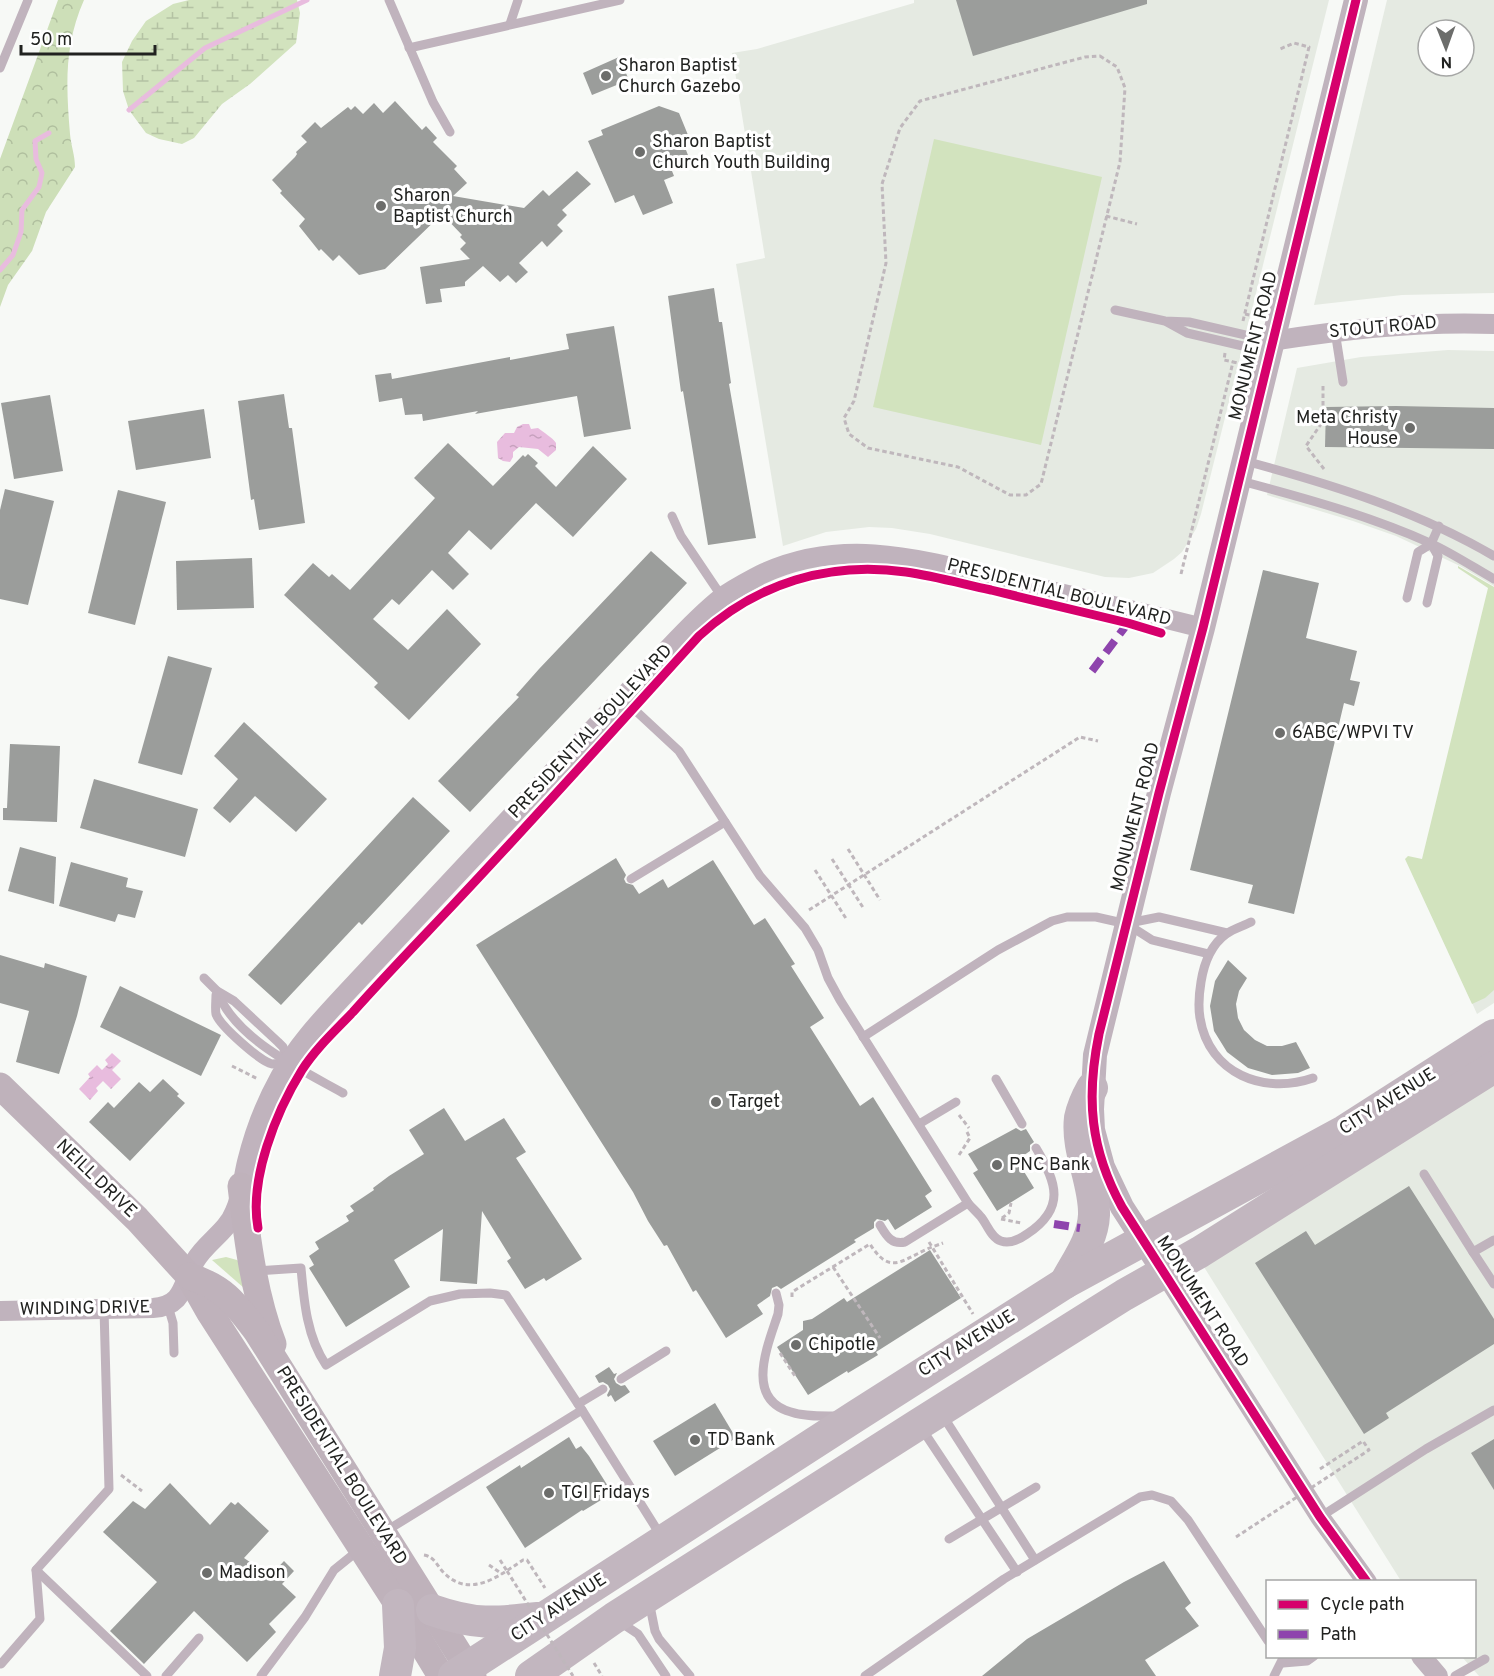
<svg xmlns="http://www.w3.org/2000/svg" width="1494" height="1676" font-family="Overpass,sans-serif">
  <defs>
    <pattern id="forest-crowns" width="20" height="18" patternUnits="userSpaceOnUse" patternTransform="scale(1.5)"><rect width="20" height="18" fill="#cddfb8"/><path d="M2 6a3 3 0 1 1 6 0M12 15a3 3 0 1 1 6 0" fill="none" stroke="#b0bf9e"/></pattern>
    <pattern id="wetland-marsh" width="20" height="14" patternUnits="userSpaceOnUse" patternTransform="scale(1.5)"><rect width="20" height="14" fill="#d2e3be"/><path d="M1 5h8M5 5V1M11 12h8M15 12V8" fill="none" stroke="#b4c2a3"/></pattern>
    <pattern id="water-ripples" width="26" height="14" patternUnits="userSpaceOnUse" patternTransform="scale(1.5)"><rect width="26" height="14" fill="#e8bcde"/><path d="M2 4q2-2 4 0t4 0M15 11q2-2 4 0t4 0" fill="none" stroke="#c7a1be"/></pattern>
  </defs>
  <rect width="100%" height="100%" fill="#f7f9f6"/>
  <g fill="#e5eae2" fill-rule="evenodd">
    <path d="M914,0H1329L1201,514L1196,529L1182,552L1174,559L1153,573L1129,578L1105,577L930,534L892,528L869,527L826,532L783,546L736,264L765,258L732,53L757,49L914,3Z"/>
    <path d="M1387,0H1494V293L1402,295L1314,305ZM1428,30H1464V66H1428Z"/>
    <path d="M1448,350L1494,351V1003L1477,1014L1421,889L1494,586L1460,566L1396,536L1353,521L1267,495L1297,368L1361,357Z"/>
    <path d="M1494,1084V1676H1479L1462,1657L1474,1656V1582L1401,1581L1204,1267Z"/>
  </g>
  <g fill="#d2e3be">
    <path d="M934,139L1102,177L1041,445L873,407Z"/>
    <path d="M1458,566L1494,587V990L1485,998L1472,1004L1405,859L1408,856L1422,859L1488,588L1458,568Z"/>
    <path d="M226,1257L237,1260L242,1264L244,1288L212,1260Z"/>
  </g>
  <path fill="url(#forest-crowns)" d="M58,0H84C64,45 66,86 70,134C71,146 75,155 75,167L46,212L32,251L8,285L0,307V159Z"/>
  <path fill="url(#wetland-marsh)" d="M189,0H297L300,13L296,43L250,84L222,104L194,138L182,144L159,139L146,133L129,110L123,91L122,62L132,41L146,21L173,4Z"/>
  <g fill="url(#water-ripples)">
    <path d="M523,424H529L531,429L538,428C544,433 552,437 556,443V450L548,457L538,449L519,447L513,452V457L510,462L503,461L498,458L497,442L505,433H514L517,427Z"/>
    <path d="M112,1053L121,1061L112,1070L121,1079L111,1089L103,1081L96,1088L98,1091L90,1100L79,1089L90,1077L88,1074L97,1065L102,1070L108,1064L105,1060Z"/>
  </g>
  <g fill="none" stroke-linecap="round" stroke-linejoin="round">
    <g stroke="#e8bcde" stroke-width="5">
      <path d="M129,110L205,48L307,0"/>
      <path d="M0,270L13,255L21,232L22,210L39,187L42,173L36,159L35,141L49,133"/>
    </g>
  </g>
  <g fill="#9b9d9b">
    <path d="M956,0H1147V4L973,56Z"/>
    <path d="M619,57L629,80L592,95L583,73Z"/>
    <path d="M395,101L422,130L426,126L437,138L433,142L457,166L454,169L467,183L453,196L524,208L543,190L549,196L577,171L591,184L562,210L567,215L557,225L563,231L547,247L542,241L519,263L528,272L516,283L508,275L500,282L483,266L465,282V286L440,289L442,302L426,304L420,267L470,259L460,249L466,243L460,237L462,235L442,214L385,269L359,275L339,255L333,261L321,249L319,251L299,226L305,219L280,193L282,191L272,180L295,157L297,154L296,152L307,142L301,136L315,122L321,128L348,107L351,110L355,106L363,114L374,103L383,113Z"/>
    <path d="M659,106L679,113L688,135L681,137L691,163L672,171L674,176L664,180L673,203L643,215L634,195L615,203L588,141L603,135L601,130Z"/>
    <path d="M714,288L719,322H722L731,383L729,384L756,538L708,545L683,391L681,392L668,296Z"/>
    <path d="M614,326L631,429L584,437L577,396L475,414L478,411L423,421L422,414L405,415L402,398L379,402L375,375L391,373L392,379L510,357V360L569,349L566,334Z"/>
    <path d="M284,394L289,428H292L305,523L259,530L254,499L251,500L238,401Z"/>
    <path d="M50,395L63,471L14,479L1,403Z"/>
    <path d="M1396,406L1494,408V449L1325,447L1326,407Z"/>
    <path d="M204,409L211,458L136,470L128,421Z"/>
    <path d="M448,443L493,486L523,455L525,457L528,454L538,463L535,466L556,487L593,446L627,479L573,537L536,503L491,550L469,530L448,553L469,574L453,590L432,570L399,605L392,599L373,619L408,650L447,609L481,644L409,720L374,687L378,683L284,595L313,563L329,577L332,574L350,590L435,498L414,478Z"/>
    <path d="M5,489L54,501L28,605L0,599V510Z"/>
    <path d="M118,490L166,502L135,625L88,613Z"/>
    <path d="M651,551L687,583L470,812L438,781L519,697L516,695L539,669Z"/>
    <path d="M252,558L254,608L177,610L176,561Z"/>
    <path d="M1263,570L1319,583L1306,638L1357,651L1350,680L1360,682L1354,706L1344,703L1294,914L1248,903L1253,885L1190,870Z"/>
    <path d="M168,656L212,668L182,775L138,763Z"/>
    <path d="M244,722L327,799L296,832L255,796L230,823L213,808L238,779L214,756Z"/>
    <path d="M10,744L60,746L57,822L3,820V808H7Z"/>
    <path d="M94,779L198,809L185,857L80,828Z"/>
    <path d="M413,797L450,831L362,925L359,922L281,1005L248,975Z"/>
    <path d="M20,847L56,857L54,904L8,891Z"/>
    <path d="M616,858L626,875L624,879L626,883L633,885L639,894L663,879L668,888L713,860L754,925L765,918L795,964L791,966L824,1018L810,1027L860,1106L873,1097L932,1191L925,1196L932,1207L895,1230L888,1219L885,1221L877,1219L874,1222V1228L854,1240L856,1242L781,1289L777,1286L772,1288L770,1296L757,1305L763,1314L726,1338L696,1290L693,1292L667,1245L664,1246L648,1221L633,1192L476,945Z"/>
    <path d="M71,862L128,878L126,887L143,891L135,918L118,914L115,922L59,906Z"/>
    <path d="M0,955L44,968L45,963L87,976L77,1016L59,1074L16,1062L29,1011L0,1003Z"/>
    <path d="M1228,960L1247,978L1239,991L1236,1004L1238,1018L1244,1030L1255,1040L1267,1046H1282L1296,1042L1310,1068L1298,1073L1272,1075L1248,1068L1227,1052L1214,1031L1210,1006L1215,981Z"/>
    <path d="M120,986L221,1035L201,1076L100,1027Z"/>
    <path d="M163,1079L179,1094L177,1096L185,1103L130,1161L89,1122L108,1102L114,1108L139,1082L150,1092Z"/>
    <path d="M444,1108L465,1141L504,1118L526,1152L516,1158L582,1259L546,1281L544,1278L525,1289L507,1261L511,1258L482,1211L477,1284L440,1281L443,1229L394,1260L410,1287L346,1327L309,1268L314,1265L309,1256L319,1249L315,1242L349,1221L346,1216L354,1211L350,1206L374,1190L373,1188L389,1176L424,1154L409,1130Z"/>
    <path d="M1016,1128L1021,1131L1026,1129L1034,1142L1030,1145V1151L1017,1160L1034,1188L997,1211L973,1173L978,1170L968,1154Z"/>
    <path d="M1409,1186L1494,1319V1344L1386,1413L1389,1418L1364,1434L1255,1263L1306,1231L1315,1245Z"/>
    <path d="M930,1250L961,1298L876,1352L878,1355L848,1373L847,1371L808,1395L777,1347L803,1330V1321L812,1319L844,1298L847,1302Z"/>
    <path d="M609,1367L614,1374L617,1373L614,1379L616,1383L621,1386L625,1385L630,1392L615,1402L611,1395L608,1397L607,1395L610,1389L608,1385L603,1382L599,1383L595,1376Z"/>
    <path d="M715,1403L736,1438L675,1476L653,1441Z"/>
    <path d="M569,1437L576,1449L581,1446L589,1456L611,1491L605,1495L606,1497L583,1511L582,1510L525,1548L486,1487L520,1465L521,1468Z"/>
    <path d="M1494,1439V1490L1471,1453Z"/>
    <path d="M170,1483L210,1525L231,1502L235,1505L238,1502L269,1531L244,1558L270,1576L284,1561L294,1571L282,1584L296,1597L269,1624L276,1632L247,1662L194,1611L144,1664L110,1631L157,1582L103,1532L133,1501L145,1509Z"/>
    <path d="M1164,1561L1191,1603L1185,1608L1199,1626L1145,1660L1156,1676H982L1027,1639L1124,1582Z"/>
  </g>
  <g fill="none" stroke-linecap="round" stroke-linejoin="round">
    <g stroke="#bfb7bc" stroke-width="3" stroke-dasharray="4.5 3" stroke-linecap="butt">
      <path d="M1100,56L1117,67L1125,88L1120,162L1041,484L1026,495H1010L958,467L868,448L849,434L844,418L854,401L886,263L882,184L900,128L920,101L1085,57Z"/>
      <path d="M1106,216L1137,224"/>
      <path d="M1245,314L1254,316"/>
      <path d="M1243,321L1309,47L1294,43L1280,49"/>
      <path d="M1225,353L1224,360L1233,362"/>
      <path d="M1323,386V421L1306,446L1324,469"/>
      <path d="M1181,574L1233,362L1242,364"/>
      <path d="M848,849L880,900"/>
      <path d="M832,859L864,909"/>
      <path d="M815,870L847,920"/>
      <path d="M809,910L1080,737L1098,741"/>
      <path d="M232,1066L258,1079"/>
      <path d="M959,1115L969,1128"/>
      <path d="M959,1155L970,1138L966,1130"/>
      <path d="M1002,1218L1009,1213L1011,1203"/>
      <path d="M1001,1219L1021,1223"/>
      <path d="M929,1242L973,1314"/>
      <path d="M833,1267L880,1338"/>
      <path d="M792,1297V1292L870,1244C889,1274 900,1262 925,1250C931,1247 938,1245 943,1243"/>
      <path d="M780,1353L795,1376"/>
      <path d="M1320,1469L1363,1441L1369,1450L1343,1467"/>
      <path d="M121,1475L142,1491"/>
      <path d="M424,1555C435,1557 437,1566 444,1573C470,1599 499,1576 523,1560H527L545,1588"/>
      <path d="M500,1560L507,1571"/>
      <path d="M489,1565L502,1574"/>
      <path d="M594,1663L602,1676"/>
    </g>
    <g stroke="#c0b3bd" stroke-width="9">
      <path d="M389,0L433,102L450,132"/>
      <path d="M510,24L518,0"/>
      <path d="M409,48L620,0"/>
      <path d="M0,68L28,0"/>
      <path d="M1115,310L1165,321L1189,322L1272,341"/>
      <path d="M1167,322L1187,333L1247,347L1269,342"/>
      <path d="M1335,331L1343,382"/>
      <path d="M1245,461C1331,484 1417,511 1494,556"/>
      <path d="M1241,481C1305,498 1370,516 1430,543C1452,553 1473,567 1494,579"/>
      <path d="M672,516L681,536L722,597"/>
      <path d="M1407,598L1418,552L1431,544L1439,526"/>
      <path d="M1427,603L1438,556L1432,545"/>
      <path d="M622,698L679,751L760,876L805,928L818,950L828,978L840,1000L968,1203C972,1208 977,1212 981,1217C987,1224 991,1238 1001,1241C1010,1244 1020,1239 1027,1234C1066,1208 1057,1183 1036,1148"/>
      <path d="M631,879L725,822"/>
      <path d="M1251,922C1243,926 1233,929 1226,934C1211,945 1204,963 1201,982C1199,994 1198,1006 1200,1018C1209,1074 1264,1095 1313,1078"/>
      <path d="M1129,923L1159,917L1227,933"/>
      <path d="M204,978L217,991L234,1001L278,1042L283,1047L288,1060"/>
      <path d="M217,991C235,1039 300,1069 343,1093"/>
      <path d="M216,995C216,1001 215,1008 216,1014C220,1026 260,1061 272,1064C276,1064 282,1063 287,1063"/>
      <path d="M863,1037L998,950L1052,921L1067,917H1096L1127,924L1152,940L1209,954"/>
      <path d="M996,1079L1022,1124"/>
      <path d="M919,1124L956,1102"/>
      <path d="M1424,1174L1473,1252L1494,1240"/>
      <path d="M880,1225C886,1235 891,1245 905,1242L968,1203"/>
      <path d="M1473,1252L1494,1284"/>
      <path d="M256,1271L301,1268C304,1302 307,1337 326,1365L430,1301L460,1294L490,1293L506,1295L582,1410"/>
      <path d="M776,1293L779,1305L778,1314C768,1345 744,1399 791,1412C806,1417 823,1416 838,1416"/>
      <path d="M168,1306L173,1323L174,1353"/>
      <path d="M621,1379L666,1351"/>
      <path d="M578,1404L603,1389"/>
      <path d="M943,1416L1035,1560"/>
      <path d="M922,1429L1017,1572"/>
      <path d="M1320,1517L1426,1449L1494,1410"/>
      <path d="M386,1531L582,1410L661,1536"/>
      <path d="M949,1539L1036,1487"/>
      <path d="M36,1570L147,1676"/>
      <path d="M649,1601L655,1631L659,1639L690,1676"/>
      <path d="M620,1622L638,1634L666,1676"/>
      <path d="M1283,1663L1307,1661L1314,1656"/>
      <path d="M1,1664L40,1619L36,1570L109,1489L104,1309"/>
      <path d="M166,1676L199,1638"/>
      <path d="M261,1676L305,1617L334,1570L360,1549"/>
      <path d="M865,1676L1004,1579L1140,1497L1152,1495L1171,1501L1188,1520L1268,1641"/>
      <path d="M1274,1676L1284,1656"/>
      <path d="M1455,1676L1485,1659"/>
    </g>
    <g stroke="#c0b3bd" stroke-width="20">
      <path d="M1272,341C1346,329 1419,321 1494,324"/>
      <path d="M1164,1272L1320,1517L1367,1582"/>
      <path d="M0,1311L153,1308C185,1306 182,1283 195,1261C206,1242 227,1232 235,1211C242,1196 243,1178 247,1162C254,1133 265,1104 280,1077C297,1045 323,1018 348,991L669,648C685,631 702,613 721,598C733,589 747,582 760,575C844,535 923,560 1008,581C1073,596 1138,612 1203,628"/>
      <path d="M1421,1656L1438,1676"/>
    </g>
    <path stroke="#c0b3bd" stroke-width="24" d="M1164,1272L1122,1207L1103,1167L1093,1130L1092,1109L1095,1055L1159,793L1203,628L1356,0"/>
    <g stroke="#bfb2bb" stroke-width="27">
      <path d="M0,1086L137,1219L189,1276L210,1313L398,1605L441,1676"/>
      <path d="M241,1186C247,1238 254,1295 273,1344"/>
      <path d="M189,1276C225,1288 235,1303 257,1332L473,1676"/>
    </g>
    <g stroke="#c2b6bf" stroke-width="32">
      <path d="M1065,1283C1076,1262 1093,1240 1094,1215C1095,1182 1076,1151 1080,1118C1082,1108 1087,1097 1092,1088"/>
      <path d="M432,1610C475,1625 494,1623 538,1618"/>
      <path d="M395,1676L400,1648L398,1605"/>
      <path d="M454,1676L856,1416L1065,1283L1344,1131L1494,1035"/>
      <path d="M531,1676L614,1618L919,1424L1124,1295L1200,1252L1494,1067"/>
    </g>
    <g stroke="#bfb7bc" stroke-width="3" stroke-dasharray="4.5 3" stroke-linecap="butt">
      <path d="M1236,1537L1343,1467"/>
      <path d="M507,1571L573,1676"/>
    </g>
    <g stroke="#8e44ad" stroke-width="8" stroke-dasharray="15 8" stroke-linecap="butt">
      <path d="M1092,671L1128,623"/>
      <path d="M1054,1224L1080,1228"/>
    </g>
    <g stroke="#fff" stroke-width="13">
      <g id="cycleway">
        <path d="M1356,0L1203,628L1159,793L1099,1034C1086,1098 1090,1149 1122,1207L1320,1517L1367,1582"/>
        <path d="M258,1228C249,1179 276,1112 302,1070C316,1048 335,1031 353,1012C385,976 419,941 452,906C536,817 617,726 699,636C757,583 829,561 906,572C934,576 963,584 991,590C1037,601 1083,612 1128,623L1161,633"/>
      </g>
    </g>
    <use href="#cycleway" stroke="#d6006c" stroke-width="9"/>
  </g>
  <g fill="#6c6d6b" stroke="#fff" stroke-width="2">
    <circle cx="606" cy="76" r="6"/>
    <circle cx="640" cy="152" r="6"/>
    <circle cx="381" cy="206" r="6"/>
    <circle cx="1410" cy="428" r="6"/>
    <circle cx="1280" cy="733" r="6"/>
    <circle cx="716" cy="1102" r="6"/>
    <circle cx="997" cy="1165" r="6"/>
    <circle cx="796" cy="1345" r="6"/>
    <circle cx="695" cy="1440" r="6"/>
    <circle cx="549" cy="1493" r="6"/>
    <circle cx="207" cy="1573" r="6"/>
  </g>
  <g text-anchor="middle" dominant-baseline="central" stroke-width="6" stroke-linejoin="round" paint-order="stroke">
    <g font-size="18" fill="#212220" stroke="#fff" text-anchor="start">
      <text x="618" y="66">Sharon Baptist<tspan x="618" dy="21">Church Gazebo</tspan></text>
      <text x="652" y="142">Sharon Baptist<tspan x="652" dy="21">Church Youth Building</tspan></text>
      <text x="393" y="196">Sharon<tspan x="393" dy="21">Baptist Church</tspan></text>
      <text x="1398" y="418" text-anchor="end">Meta Christy<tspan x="1398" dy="21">House</tspan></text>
      <text x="1292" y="733">6ABC/WPVI TV</text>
      <text x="728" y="1102">Target</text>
      <text x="1009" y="1165">PNC Bank</text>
      <text x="808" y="1345">Chipotle</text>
      <text x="707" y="1440">TD Bank</text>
      <text x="561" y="1493">TGI Fridays</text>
      <text x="219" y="1573">Madison</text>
    </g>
    <g font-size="18" fill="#212220" stroke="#fff">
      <text transform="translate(1383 328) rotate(-5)">STOUT ROAD</text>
      <text transform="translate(1254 346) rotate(-76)">MONUMENT ROAD</text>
      <text transform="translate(1059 593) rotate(14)">PRESIDENTIAL BOULEVARD</text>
      <text transform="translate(591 732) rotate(-47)">PRESIDENTIAL BOULEVARD</text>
      <text transform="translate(1136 817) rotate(-76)">MONUMENT ROAD</text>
      <text transform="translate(1388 1102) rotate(-32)">CITY AVENUE</text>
      <text transform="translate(96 1179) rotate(44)">NEILL DRIVE</text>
      <text transform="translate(1202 1302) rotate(57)">MONUMENT ROAD</text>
      <text transform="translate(85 1309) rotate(-1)">WINDING DRIVE</text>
      <text transform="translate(967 1344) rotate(-32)">CITY AVENUE</text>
      <text transform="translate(341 1466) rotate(58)">PRESIDENTIAL BOULEVARD</text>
      <text transform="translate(559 1608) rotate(-33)">CITY AVENUE</text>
    </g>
  </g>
  <rect x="1266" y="1580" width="210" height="78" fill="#ffffff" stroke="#a6a7a6" stroke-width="1.5"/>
  <rect x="1278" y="1600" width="30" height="9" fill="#d6006c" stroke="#a6a7a6" stroke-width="1.5"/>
  <text x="1320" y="1610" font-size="18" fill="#212220">Cycle path</text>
  <rect x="1278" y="1630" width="30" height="9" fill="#8e44ad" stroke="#a6a7a6" stroke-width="1.5"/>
  <text x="1320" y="1640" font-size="18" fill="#212220">Path</text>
  <g transform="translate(1446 48) rotate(179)"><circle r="28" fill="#ffffff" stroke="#a6a7a6" stroke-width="1.5"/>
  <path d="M0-4.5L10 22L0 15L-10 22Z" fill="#6c6d6b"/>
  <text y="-9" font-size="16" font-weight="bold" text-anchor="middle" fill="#212220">N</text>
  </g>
  <path d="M21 45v9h134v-9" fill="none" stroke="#212220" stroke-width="3"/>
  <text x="30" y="45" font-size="18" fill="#212220" stroke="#ffffff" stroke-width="4.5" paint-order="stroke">50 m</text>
</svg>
